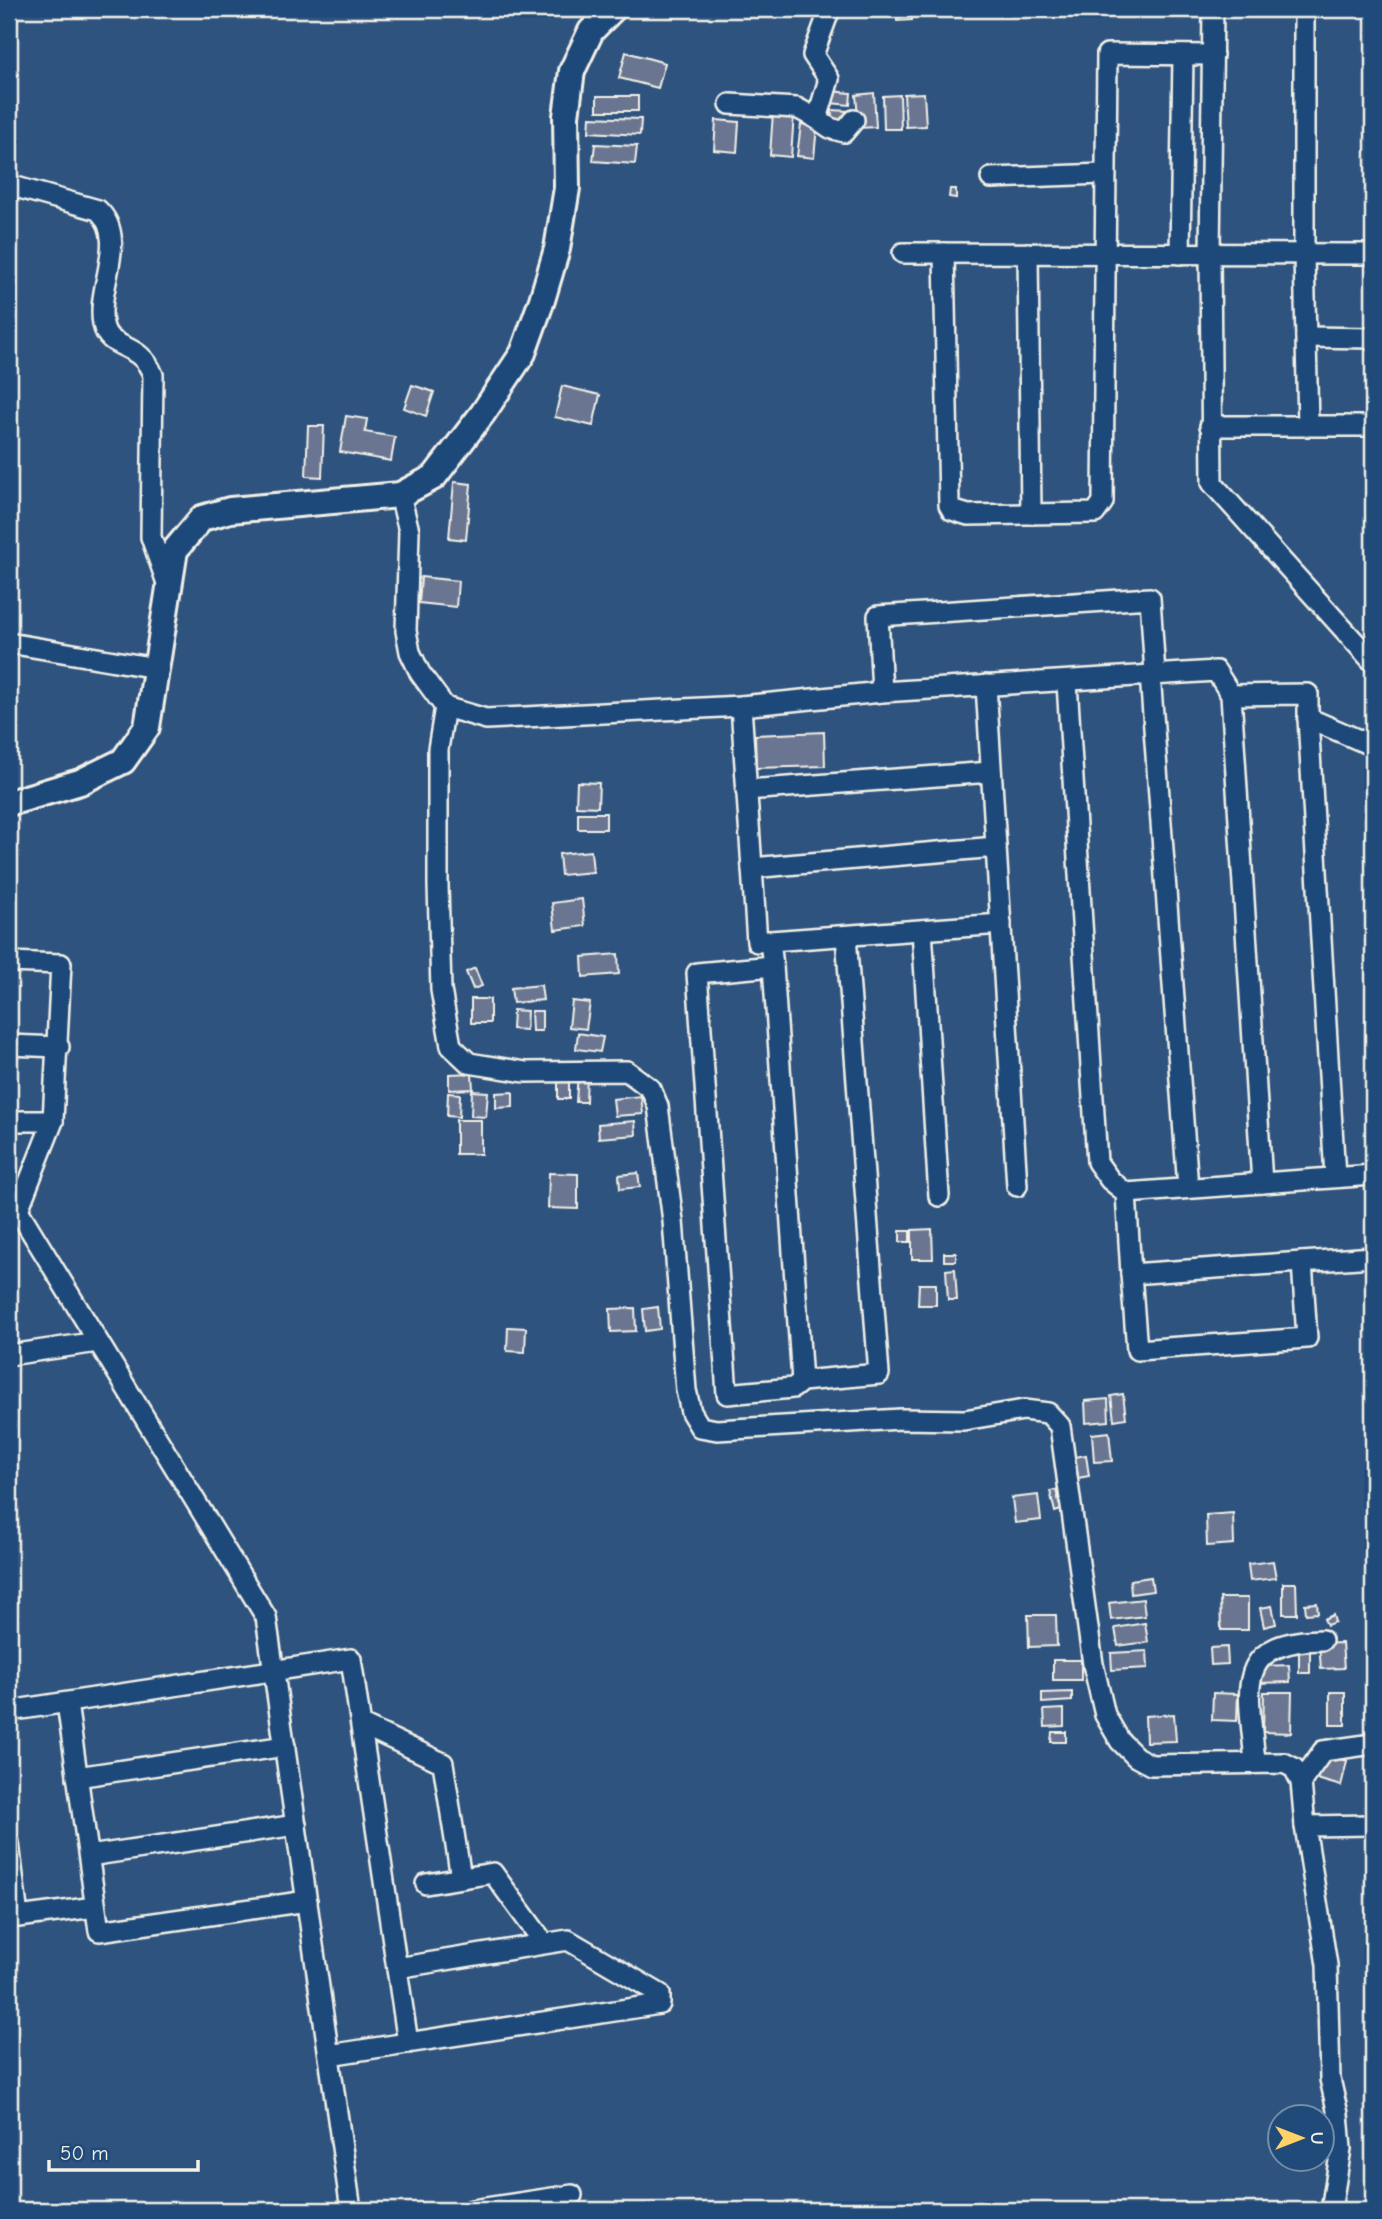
<svg xmlns="http://www.w3.org/2000/svg" width="1382" height="2219" font-family="'Comic Neue',sans-serif">
  <rect width="100%" height="100%" fill="#2e537f"/>
  <filter id="ink" filterUnits="userSpaceOnUse"><feTurbulence type="fractalNoise" baseFrequency=".0143" numOctaves="2"/><feDisplacementMap in="SourceGraphic" scale="14" xChannelSelector="R" yChannelSelector="G"/><feConvolveMatrix kernelMatrix="1 2 1 2 8 2 1 2 1" color-interpolation-filters="sRGB"/></filter>
  <g filter="url(#ink)">
    <g fill="#6b7691" stroke="#f4f1e8" stroke-width="2">
      <path d="M896,9H911L912,20L897,21Z"/>
      <path d="M626,52L665,63L658,88L619,78Z"/>
      <path d="M831,91L851,93L850,105L830,103Z"/>
      <path d="M874,93L876,127L859,128L856,95Z"/>
      <path d="M924,93L926,126L906,127L904,94Z"/>
      <path d="M900,95L901,129H884L883,96Z"/>
      <rect x="597" y="96" width="41" height="15"/>
      <path d="M832,110L848,111L847,127L831,126Z"/>
      <path d="M773,112L794,113L791,157L770,155Z"/>
      <path d="M590,117L641,119L640,135L589,132Z"/>
      <path d="M716,120L739,122L737,152L714,150Z"/>
      <path d="M801,124L817,126L814,158L797,156Z"/>
      <path d="M595,144L637,146L635,164L593,161Z"/>
      <path d="M950,189H956V198L949,197Z"/>
      <path d="M412,385L434,392L426,416L404,408Z"/>
      <path d="M562,386L600,395L593,426L555,417Z"/>
      <path d="M346,416L367,419L365,432L395,437L391,461L340,452Z"/>
      <path d="M308,426H324L322,477L306,476Z"/>
      <path d="M454,482L471,484L466,540L449,538Z"/>
      <path d="M421,577L458,581L456,607L419,603Z"/>
      <path d="M824,732L825,766L756,768L755,735Z"/>
      <path d="M577,782L599,783L598,807L576,806Z"/>
      <rect x="578" y="813" width="28" height="16"/>
      <path d="M591,851L593,872L561,875L559,854Z"/>
      <path d="M582,899L585,926L555,930L552,903Z"/>
      <path d="M618,954L619,974L583,977L582,957Z"/>
      <path d="M475,968L482,986L473,989L466,972Z"/>
      <path d="M541,985L543,1000L513,1003L511,988Z"/>
      <rect x="471" y="999" width="19" height="24"/>
      <path d="M572,1001L590,1003L586,1029L569,1027Z"/>
      <path d="M513,1010L527,1011L526,1030L512,1029Z"/>
      <path d="M531,1011H542V1031H532Z"/>
      <path d="M578,1033L603,1037L600,1052L576,1049Z"/>
      <path d="M578,1072H587L586,1102H576Z"/>
      <path d="M472,1073L473,1089L449,1090V1074Z"/>
      <rect x="558" y="1073" width="11" height="26"/>
      <path d="M472,1091L488,1092L486,1117L471,1116Z"/>
      <path d="M513,1092V1107L496,1108V1093Z"/>
      <path d="M448,1093L460,1094L459,1117L447,1116Z"/>
      <path d="M641,1096L643,1114L615,1116L613,1099Z"/>
      <rect x="456" y="1120" width="25" height="34"/>
      <path d="M635,1121L636,1135L599,1138L598,1124Z"/>
      <path d="M549,1173L578,1174V1209L548,1208Z"/>
      <path d="M638,1173L640,1187L620,1189L619,1175Z"/>
      <path d="M932,1229L933,1259H912V1230Z"/>
      <rect x="900" y="1231" width="10" height="11"/>
      <rect x="944" y="1253" width="12" height="8"/>
      <path d="M955,1269L957,1300H948L946,1270Z"/>
      <path d="M919,1284H936V1305H918Z"/>
      <path d="M658,1307L660,1329L645,1331L643,1309Z"/>
      <path d="M635,1308L636,1331L611,1332L610,1309Z"/>
      <path d="M508,1327L526,1328L525,1352L507,1351Z"/>
      <path d="M1123,1394L1126,1418L1114,1420L1111,1396Z"/>
      <path d="M1108,1399L1109,1421L1086,1423L1085,1401Z"/>
      <path d="M1109,1432L1112,1461L1094,1462L1092,1434Z"/>
      <path d="M1086,1455L1089,1476L1078,1478L1075,1457Z"/>
      <path d="M1056,1490L1061,1510L1055,1512L1050,1491Z"/>
      <path d="M1038,1495L1041,1520L1015,1523L1012,1498Z"/>
      <path d="M1233,1513L1234,1544L1207,1546L1206,1515Z"/>
      <path d="M1273,1561L1276,1578L1250,1581L1248,1564Z"/>
      <path d="M1151,1577L1153,1591L1131,1594L1130,1580Z"/>
      <path d="M1283,1583H1296L1297,1614H1283Z"/>
      <path d="M1220,1598H1248V1630H1221Z"/>
      <path d="M1143,1599L1145,1616L1111,1620L1109,1603Z"/>
      <path d="M1317,1603L1318,1613L1306,1614L1305,1604Z"/>
      <path d="M1272,1606L1276,1624L1264,1627L1260,1608Z"/>
      <path d="M1028,1615H1056L1057,1646L1029,1647Z"/>
      <path d="M1333,1615L1335,1622L1327,1625L1324,1619Z"/>
      <path d="M1145,1623L1148,1642L1118,1646L1115,1628Z"/>
      <path d="M1342,1643L1344,1668L1321,1669L1319,1644Z"/>
      <rect x="1299" y="1645" width="11" height="28"/>
      <path d="M1227,1647L1228,1664L1211,1665L1210,1648Z"/>
      <path d="M1147,1651L1148,1668L1112,1670L1111,1653Z"/>
      <rect x="1053" y="1660" width="28" height="20"/>
      <path d="M1289,1665L1290,1682L1260,1683V1666Z"/>
      <path d="M1072,1692V1701L1042,1703V1693Z"/>
      <path d="M1264,1692H1292L1291,1733L1263,1732Z"/>
      <rect x="1330" y="1692" width="15" height="33"/>
      <path d="M1213,1693L1238,1694L1237,1721L1212,1720Z"/>
      <path d="M1064,1709V1726L1045,1727L1044,1710Z"/>
      <path d="M1174,1714L1176,1741L1146,1742L1145,1716Z"/>
      <path d="M1052,1732H1066V1742H1051Z"/>
      <path d="M1324,1755L1347,1761L1341,1786L1317,1779Z"/>
      <path d="M1371,2064H1373V2089H1369Z"/>
    </g>
    <g fill="none" stroke-linecap="round" stroke-linejoin="round">
      <g stroke="#f4f1e8" stroke-width="24">
        <g id="minor">
          <path d="M1213,9L1210,254L1212,483L1373,662"/>
          <path d="M1304,9V254L1308,425"/>
          <path d="M730,104L797,108L817,119L829,79L813,55L830,9"/>
          <path d="M817,119L830,128L844,132L854,120"/>
          <path d="M991,178L1104,174"/>
          <path d="M9,185L98,210C129,239 96,287 103,324C108,352 140,340 153,375L151,537L169,589"/>
          <path d="M903,253L1373,254"/>
          <path d="M944,253L949,505L952,510L968,515L1095,513L1103,502L1107,54L1213,55"/>
          <path d="M1028,253L1031,514"/>
          <path d="M1180,254L1183,55"/>
          <path d="M1306,337L1373,338"/>
          <path d="M1210,426H1373"/>
          <path d="M400,495L409,531L406,631L410,652L420,673L445,707L486,719L741,706L882,692L1216,671L1231,695L1262,1183"/>
          <path d="M9,643L156,668"/>
          <path d="M1150,674L1188,1188"/>
          <path d="M1067,683L1097,1162L1110,1180L1126,1193"/>
          <path d="M986,685L1017,1186"/>
          <path d="M882,692L878,616L1150,598L1155,674"/>
          <path d="M1231,695L1308,694V718L1373,746"/>
          <path d="M741,706L757,942L1001,924"/>
          <path d="M445,707L438,749V885L441,990L451,1046L469,1063L525,1072L627,1071L651,1089L658,1106L673,1221L686,1390L691,1412L700,1427L717,1430L901,1419L964,1420L1024,1410L1048,1413L1060,1426L1093,1664L1105,1715L1120,1741L1136,1757L1151,1765L1284,1763L1294,1768L1301,1782L1305,1826L1327,1965L1330,2079L1338,2114L1341,2149L1331,2210"/>
          <path d="M1308,718L1335,1177"/>
          <path d="M746,790L991,772"/>
          <path d="M752,868L996,847"/>
          <path d="M922,930L939,1196"/>
          <path d="M770,941L773,966L697,973L727,1394L793,1388L802,1381L879,1374L846,936"/>
          <path d="M9,962L61,964L53,1121L18,1210"/>
          <path d="M773,966L802,1381"/>
          <path d="M9,1045L59,1047"/>
          <path d="M9,1121H53"/>
          <path d="M1373,1175L1126,1193L1131,1274L1373,1257"/>
          <path d="M9,1209L18,1210L266,1617L351,2210"/>
          <path d="M1131,1274L1137,1350L1307,1338L1302,1262"/>
          <path d="M9,1355L98,1342"/>
          <path d="M67,1703L99,1931L307,1901"/>
          <path d="M9,1711L351,1659L408,2043"/>
          <path d="M362,1725L443,1763L461,1878"/>
          <path d="M1255,1763C1250,1694 1229,1641 1322,1640"/>
          <path d="M77,1777L285,1746"/>
          <path d="M1301,1782L1323,1751L1373,1744"/>
          <path d="M1305,1826L1373,1825"/>
          <path d="M9,1843L18,1917L95,1907"/>
          <path d="M89,1856L296,1825"/>
          <path d="M426,1884L493,1873L544,1943"/>
          <path d="M329,2055L660,2004V1994L568,1940L397,1968"/>
          <path d="M472,2210L572,2195"/>
        </g>
      </g>
      <g stroke="#f4f1e8" stroke-width="30">
        <path id="tertiary" d="M9,803L80,782L123,761L147,727L175,550L202,518L230,510L400,495L434,477L483,413L523,353L542,300L557,249L567,188L566,116L572,71L591,31L613,9"/>
      </g>
      <use href="#minor" stroke="#1f4a7a" stroke-width="19"/>
      <use href="#tertiary" stroke="#1f4a7a" stroke-width="24"/>
    </g>
  </g>
  <rect width="1382" height="2219" fill="none" stroke="#1f4a7a" stroke-width="35"/>
  <rect x="18" y="18" width="1347" height="2184" fill="none" stroke="#f4f1e8" stroke-width="2.5" filter="url(#ink)"/>
  <g transform="translate(1301 2138) rotate(90)"><circle r="33" fill="#1f4a7a" stroke="#748da6" stroke-width="2"/>
  <path d="M0-5L12 26L0 18L-12 26Z" fill="#ffd166"/>
  <text y="-10" font-size="19" font-weight="bold" text-anchor="middle" fill="#f4f1e8">U</text>
  </g>
  <path d="M49 2160v10h149v-10" fill="none" stroke="#f4f1e8" stroke-width="3.5"/>
  <text x="60" y="2160" font-size="21" fill="#f4f1e8" stroke="#1f4a7a" stroke-width="5" paint-order="stroke">50 m</text>
</svg>
